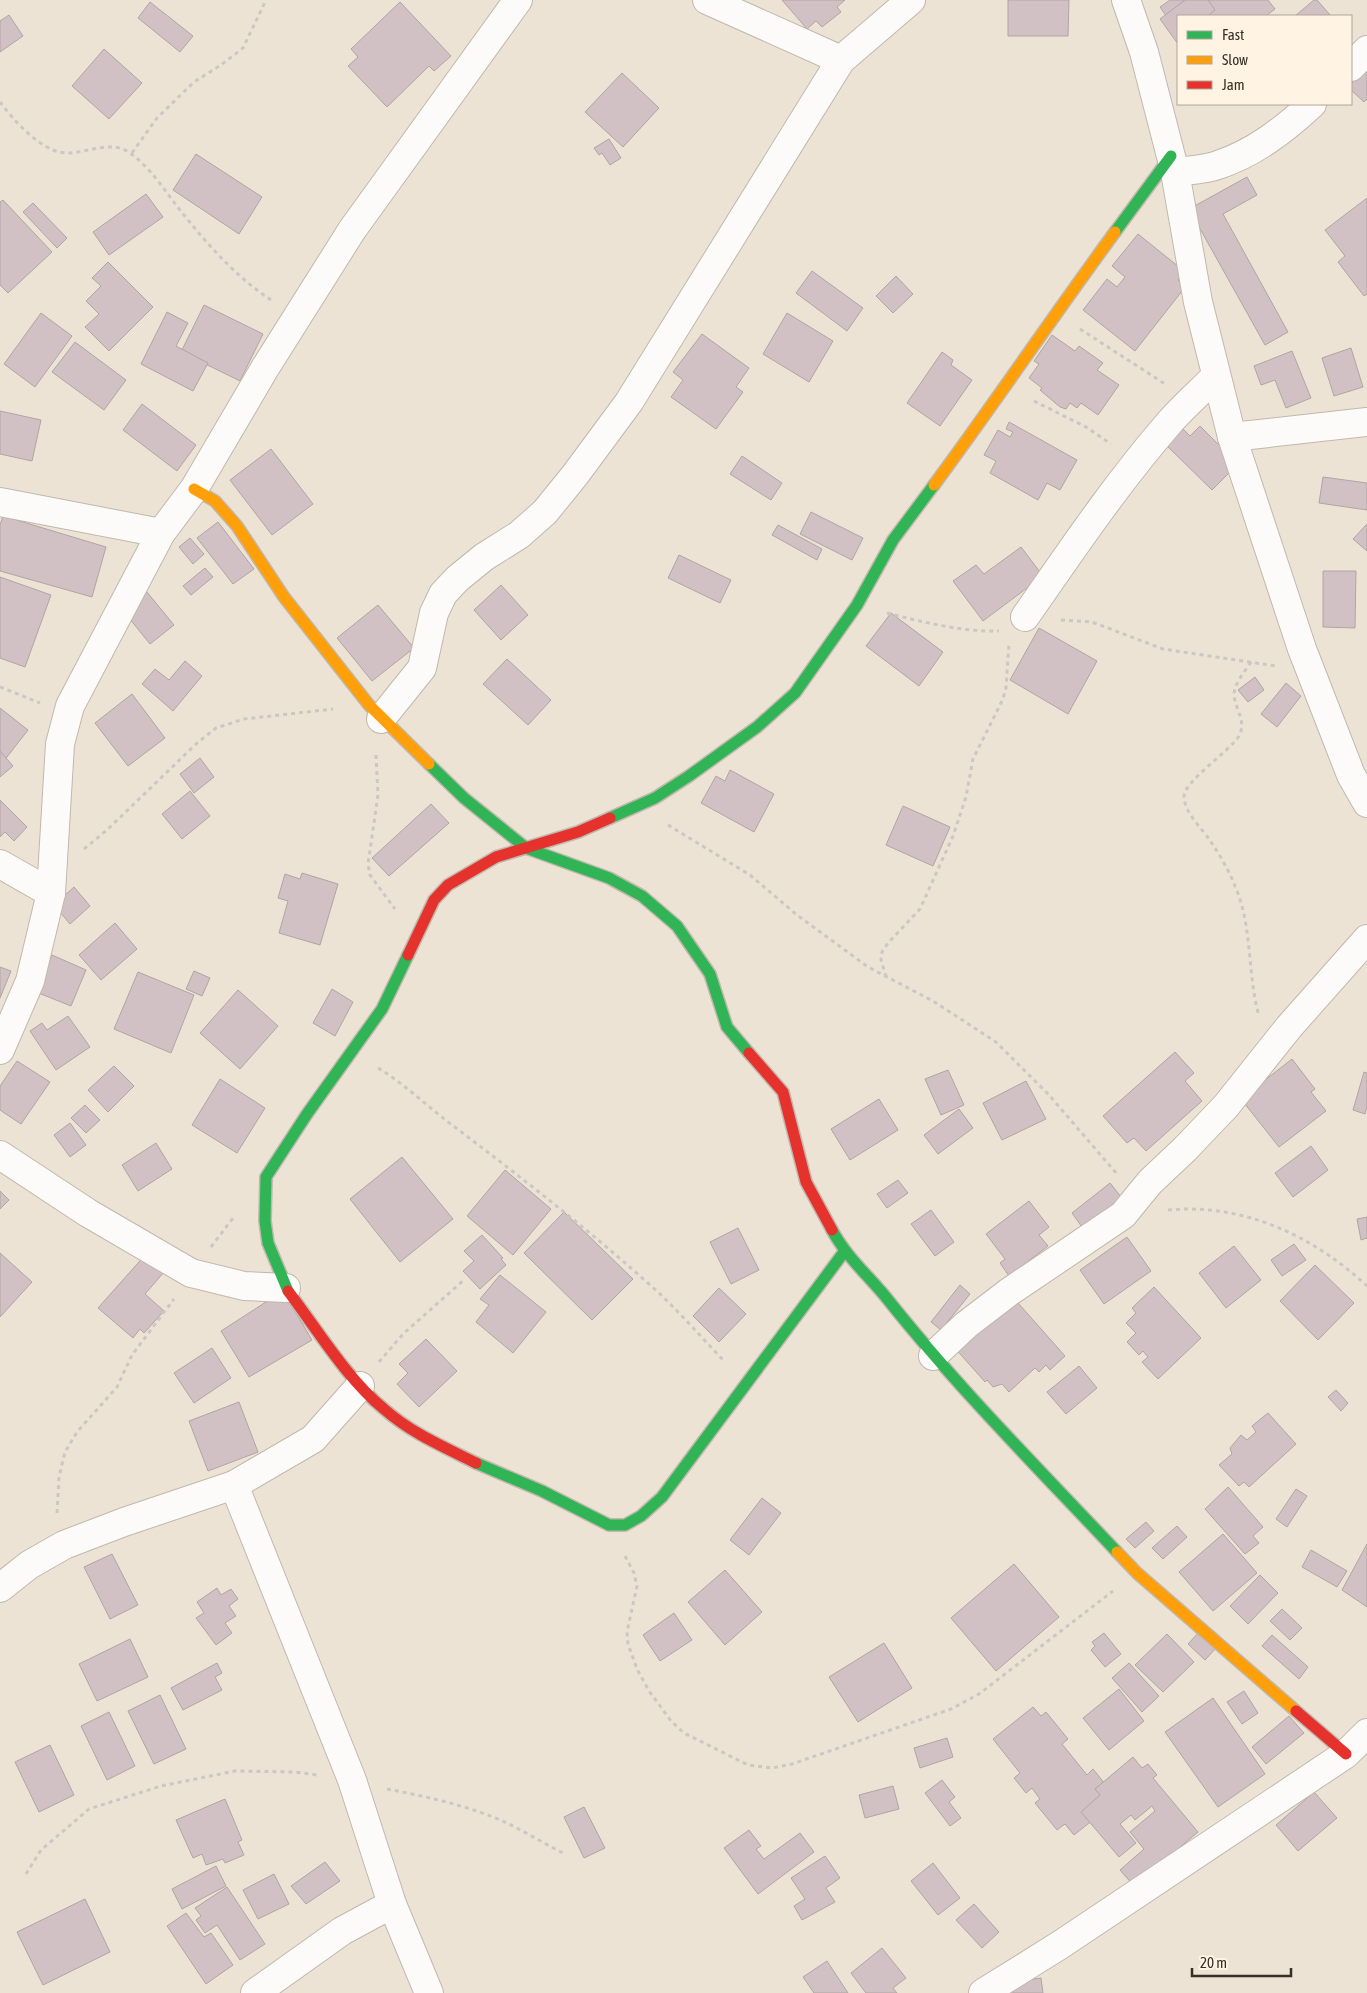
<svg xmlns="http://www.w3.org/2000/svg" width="1367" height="1993" font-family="'Asap Condensed',sans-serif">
  <rect width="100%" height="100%" fill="#ede3d5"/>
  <g fill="#d2c1c4" stroke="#afa5a2">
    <path d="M782,0H845L837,7L841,12L822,27L816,21L807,29Z"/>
    <path d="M1008,0H1069L1068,36H1008Z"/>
    <path d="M1170,0H1194L1206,16H1178V33L1160,7Z"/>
    <path d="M1185,0H1236L1214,16H1178V44L1160,19Z"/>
    <path d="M1208,0H1268L1275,9L1266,16H1210L1209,15L1215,10Z"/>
    <path d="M1314,0H1317L1331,16H1295Z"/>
    <path d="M150,2L193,36L180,52L138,18Z"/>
    <path d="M400,2L451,56L434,71L429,66L387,107L348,66L358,57L351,49Z"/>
    <path d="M9,15L23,36L0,52V21Z"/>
    <path d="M104,49L142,83L109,119L72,86Z"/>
    <path d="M1367,65V99L1364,102L1351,90V84Z"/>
    <path d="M622,73L659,108L623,147L585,112Z"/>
    <path d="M609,139L621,158L610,165L602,153L599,155L594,148Z"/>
    <path d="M196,154L262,197L239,234L173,190Z"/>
    <path d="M1247,177L1257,195L1223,214L1288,332L1265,345L1189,209Z"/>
    <path d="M146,194L163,217L109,255L93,232Z"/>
    <path d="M1367,198V294L1364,296L1338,262L1345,256L1325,230Z"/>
    <path d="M3,200L52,252L8,293L0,285V202Z"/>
    <path d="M33,203L67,238L57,248L23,212Z"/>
    <path d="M1138,234L1184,271L1178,280L1186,286L1135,351L1083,310L1107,279L1117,287L1125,277L1112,266Z"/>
    <path d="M108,262L153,307L109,351L85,327L99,314L86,301L101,286L92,278Z"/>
    <path d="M812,271L863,308L847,331L796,293Z"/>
    <path d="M896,276L913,294L893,313L876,296Z"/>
    <path d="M204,305L263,334L240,381L181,352Z"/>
    <path d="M167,312L188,323L176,346L208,363L193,391L141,364Z"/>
    <path d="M41,313L72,336L35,387L4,364Z"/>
    <path d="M787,313L833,341L809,382L763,354Z"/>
    <path d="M702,334L749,368L736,387L743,392L716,429L671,397L683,380L673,372Z"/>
    <path d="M1052,335L1075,351L1079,346L1103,363L1097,370L1119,385L1098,415L1081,403L1077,408L1070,403L1066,409L1060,407L1040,390L1042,388L1029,378L1039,364L1034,361Z"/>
    <path d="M75,342L126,380L104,410L52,372Z"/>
    <path d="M1351,348L1363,387L1334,396L1322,358Z"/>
    <path d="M1292,351L1311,398L1286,408L1275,380L1261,385L1254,366Z"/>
    <path d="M942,352L953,360L951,365L972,380L940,426L907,403Z"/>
    <path d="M142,404L196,445L177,471L123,430Z"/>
    <path d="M0,411L41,420L32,461L0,454Z"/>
    <path d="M1009,422L1077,460L1060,490L1047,483L1038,500L990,473L996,461L984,455L998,430L1010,437L1013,432L1006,429Z"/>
    <path d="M1180,426L1190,436L1200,426L1238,464L1212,490L1163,442Z"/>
    <path d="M271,449L313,504L272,535L230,480Z"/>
    <path d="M742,456L782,483L771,500L730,474Z"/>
    <path d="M1323,477L1367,483V510L1319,503Z"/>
    <path d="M811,512L863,538L852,560L800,534Z"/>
    <path d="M3,516L106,547L92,597L0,571V525Z"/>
    <path d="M218,522L254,569L233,584L197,538Z"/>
    <path d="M1367,524V551L1353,539Z"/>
    <path d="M778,525L822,549L817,560L772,535Z"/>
    <path d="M190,538L204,554L193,564L179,547Z"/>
    <path d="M1021,547L1043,576L983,621L953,581L976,565L984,574Z"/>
    <path d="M679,555L731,580L720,603L668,578Z"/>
    <path d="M205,568L213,577L191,595L183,586Z"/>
    <path d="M1323,571H1356L1355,628L1323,627Z"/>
    <path d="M0,577L51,595L25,667L0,658Z"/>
    <path d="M501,585L528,615L501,640L474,610Z"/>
    <path d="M142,586L174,625L150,644L125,613Z"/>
    <path d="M378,605L414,648L372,681L337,638Z"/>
    <path d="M891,613L943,652L919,686L866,646Z"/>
    <path d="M1039,628L1097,661L1068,714L1010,680Z"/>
    <path d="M507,659L551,700L528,725L483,684Z"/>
    <path d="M185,661L202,676L173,711L142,684L155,669L169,680Z"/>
    <path d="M1255,677L1264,690L1248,702L1238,690Z"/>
    <path d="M1286,683L1301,696L1277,727L1261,714Z"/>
    <path d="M132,694L165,738L128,766L95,723Z"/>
    <path d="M0,708L28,730L0,766Z"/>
    <path d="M0,751L13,766L0,777Z"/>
    <path d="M200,758L214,777L194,793L180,774Z"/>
    <path d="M730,770L774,794L754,832L701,803L716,776L725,781Z"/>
    <path d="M190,791L210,816L182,839L162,814Z"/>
    <path d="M0,800L27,827L14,841L5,832L0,837Z"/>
    <path d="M431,804L449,823L389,876L372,858Z"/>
    <path d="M903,806L950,827L933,866L886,845Z"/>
    <path d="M302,873L338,884L320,945L279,933L288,901L278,898L285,874L300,879Z"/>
    <path d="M74,887L90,906L70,924L54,905Z"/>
    <path d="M115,923L137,949L101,980L79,955Z"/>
    <path d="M52,955L86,970L71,1006L36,992Z"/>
    <path d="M0,967L11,971L0,998Z"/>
    <path d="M194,971L210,978L202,996L186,989Z"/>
    <path d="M138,972L194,995L171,1053L114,1029Z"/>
    <path d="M332,989L353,1002L335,1036L313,1023Z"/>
    <path d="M238,990L278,1026L240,1069L200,1033Z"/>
    <path d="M68,1016L90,1047L56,1070L30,1031L42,1023L47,1030Z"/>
    <path d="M1175,1052L1194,1073L1185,1081L1202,1101L1146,1151L1134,1138L1127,1143L1103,1116Z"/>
    <path d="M1292,1059L1315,1089L1311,1092L1326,1111L1279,1147L1241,1099Z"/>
    <path d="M17,1061L50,1082L21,1124L0,1110V1086Z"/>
    <path d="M114,1066L134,1086L108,1112L88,1090Z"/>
    <path d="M948,1070L964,1105L941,1115L925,1079Z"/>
    <path d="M1364,1072L1367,1073V1106L1365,1114L1353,1110Z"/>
    <path d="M220,1079L265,1108L237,1153L192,1125Z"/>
    <path d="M1026,1081L1046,1119L1002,1140L983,1103Z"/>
    <path d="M879,1099L898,1130L850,1160L831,1129Z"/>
    <path d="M85,1105L100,1120L86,1133L71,1118Z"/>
    <path d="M959,1109L973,1128L938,1154L924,1135Z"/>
    <path d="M70,1123L86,1145L70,1157L54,1135Z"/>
    <path d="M156,1143L172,1169L138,1191L122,1165Z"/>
    <path d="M1311,1146L1328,1170L1293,1197L1275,1173Z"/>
    <path d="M402,1157L453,1219L400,1262L350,1199Z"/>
    <path d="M505,1170L551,1209L513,1255L467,1216Z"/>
    <path d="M898,1180L908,1193L887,1208L877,1194Z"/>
    <path d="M1110,1183L1126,1203L1087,1234L1072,1213Z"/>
    <path d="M0,1191L9,1200L0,1209Z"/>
    <path d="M1029,1201L1049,1227L1039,1235L1048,1246L1009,1276L1000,1263L1005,1259L986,1234Z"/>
    <path d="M931,1210L954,1242L935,1256L911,1224Z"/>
    <path d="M564,1212L633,1279L592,1320L524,1253Z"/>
    <path d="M1367,1217V1238L1361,1240L1357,1219Z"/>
    <path d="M738,1228L759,1270L731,1284L710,1242Z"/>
    <path d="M482,1235L503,1258L501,1259L506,1265L480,1289L463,1271L474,1261L464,1251Z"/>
    <path d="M1127,1237L1151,1271L1104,1304L1080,1270Z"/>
    <path d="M1294,1244L1306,1260L1282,1276L1271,1260Z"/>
    <path d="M1234,1246L1261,1280L1226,1308L1199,1273Z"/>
    <path d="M0,1253L32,1282L0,1317Z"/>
    <path d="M146,1254L165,1271L145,1294L164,1311L144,1333L140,1329L133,1338L98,1308Z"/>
    <path d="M1315,1265L1354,1303L1318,1340L1280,1301Z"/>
    <path d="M500,1275L546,1312L513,1353L476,1322L489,1305L480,1299Z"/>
    <path d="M960,1285L970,1294L941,1330L931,1322Z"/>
    <path d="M1154,1287L1201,1338L1158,1379L1142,1362L1148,1357L1143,1351L1139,1355L1127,1342L1136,1333L1126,1323L1136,1313L1132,1308Z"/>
    <path d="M719,1288L746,1314L719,1342L693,1316Z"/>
    <path d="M283,1291L312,1340L249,1377L221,1331Z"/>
    <path d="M1011,1295L1065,1356L1050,1370L1046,1365L1039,1372L1035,1368L1009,1392L1002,1384L993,1387L987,1380L985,1382L954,1347Z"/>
    <path d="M426,1339L457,1371L419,1407L397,1384L408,1373L399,1364Z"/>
    <path d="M212,1348L231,1378L194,1403L174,1373Z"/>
    <path d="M1079,1366L1097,1388L1066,1414L1047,1392Z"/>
    <path d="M1336,1390L1348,1403L1341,1411L1328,1397Z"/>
    <path d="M239,1402L258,1452L208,1471L189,1421Z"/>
    <path d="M1268,1413L1296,1444L1249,1487L1244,1482L1239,1486L1219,1465L1232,1454L1230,1448L1241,1435L1247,1440L1256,1432L1252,1426Z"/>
    <path d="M1228,1487L1263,1527L1253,1536L1259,1543L1245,1554L1205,1509Z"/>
    <path d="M1296,1489L1307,1496L1287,1527L1276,1519Z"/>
    <path d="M762,1498L781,1513L749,1555L730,1540Z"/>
    <path d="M1146,1522L1154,1531L1135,1548L1126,1539Z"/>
    <path d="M1177,1526L1187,1537L1163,1559L1152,1548Z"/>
    <path d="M1223,1534L1257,1573L1213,1611L1179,1572Z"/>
    <path d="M1367,1544V1607L1342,1590Z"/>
    <path d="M1311,1550L1347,1571L1337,1587L1302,1567Z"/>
    <path d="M112,1554L138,1605L110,1619L84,1567Z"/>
    <path d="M1014,1564L1059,1617L996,1671L951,1618Z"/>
    <path d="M725,1570L762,1612L725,1645L688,1602Z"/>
    <path d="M1260,1575L1278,1593L1248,1624L1230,1606Z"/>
    <path d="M217,1588L221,1595L231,1589L238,1599L229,1606L236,1616L225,1623L232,1633L216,1645L196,1618L204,1613L197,1602Z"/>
    <path d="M1282,1609L1302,1628L1290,1640L1270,1621Z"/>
    <path d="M674,1613L692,1640L660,1661L643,1635Z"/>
    <path d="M1200,1631L1217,1647L1205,1660L1188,1644Z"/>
    <path d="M1104,1633L1121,1654L1105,1667L1091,1650L1095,1646L1092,1642Z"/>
    <path d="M1167,1634L1194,1662L1163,1692L1135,1665Z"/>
    <path d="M1272,1635L1308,1667L1299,1679L1262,1646Z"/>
    <path d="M130,1639L148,1677L97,1701L79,1664Z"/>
    <path d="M884,1643L912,1688L858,1722L829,1677Z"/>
    <path d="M217,1663L222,1673L215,1677L222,1690L183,1710L171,1688Z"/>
    <path d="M1129,1663L1159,1696L1142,1712L1112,1678Z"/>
    <path d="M1119,1689L1144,1721L1109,1750L1083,1718Z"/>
    <path d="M1244,1691L1258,1713L1242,1724L1227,1702Z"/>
    <path d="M160,1695L186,1749L154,1764L128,1711Z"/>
    <path d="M1213,1698L1265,1774L1218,1807L1165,1732Z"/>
    <path d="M1033,1707L1041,1716L1046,1712L1068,1739L1062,1744L1087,1775L1093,1769L1118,1800L1074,1835L1065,1824L1057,1830L1035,1803L1040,1799L1032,1788L1026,1793L1014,1778L1020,1773L993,1739Z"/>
    <path d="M109,1712L135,1766L107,1780L81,1726Z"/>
    <path d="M1289,1716L1304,1733L1266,1764L1252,1747Z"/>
    <path d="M947,1738L953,1757L920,1768L914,1748Z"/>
    <path d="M50,1745L74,1795L39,1812L15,1762Z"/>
    <path d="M1133,1757L1142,1768L1148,1764L1157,1775L1153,1778L1198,1832L1134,1886L1120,1870L1144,1849L1130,1832L1155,1811L1152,1806L1135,1820L1131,1815L1120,1824L1136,1843L1119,1857L1081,1812L1100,1795L1095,1789Z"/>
    <path d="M942,1780L955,1797L949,1802L961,1818L950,1826L925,1793Z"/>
    <path d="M893,1786L899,1809L865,1818L859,1795Z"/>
    <path d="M1314,1792L1337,1818L1298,1851L1276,1825Z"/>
    <path d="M225,1799L242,1840L238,1842L244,1855L225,1863L223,1859L206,1865L202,1854L193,1858L176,1820Z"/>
    <path d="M584,1807L605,1848L584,1858L564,1817Z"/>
    <path d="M749,1830L761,1846L756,1849L764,1859L800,1833L814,1852L758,1894L724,1848Z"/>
    <path d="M825,1856L840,1878L826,1888L835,1902L802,1920L794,1906L805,1899L791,1878Z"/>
    <path d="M325,1862L340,1881L306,1904L291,1886Z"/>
    <path d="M933,1863L960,1898L938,1915L911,1881Z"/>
    <path d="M216,1866L226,1886L182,1909L172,1889Z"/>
    <path d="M274,1874L289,1904L258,1919L243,1890Z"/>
    <path d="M227,1887L265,1944L240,1960L217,1925L205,1933L196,1920L201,1916L195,1908Z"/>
    <path d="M85,1899L110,1952L43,1985L17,1932Z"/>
    <path d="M974,1904L999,1932L982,1948L956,1920Z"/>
    <path d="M186,1913L204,1937L211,1933L233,1965L206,1984L167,1926Z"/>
    <path d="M882,1948L906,1978L893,1988L897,1993H866L851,1973Z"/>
    <path d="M827,1961L848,1993H814L803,1977Z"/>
    <path d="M1041,1978L1043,1993H1013L1011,1982Z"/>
  </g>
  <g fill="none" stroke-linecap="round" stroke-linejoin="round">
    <g stroke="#c0b8ad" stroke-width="30">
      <g id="street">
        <path d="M707,0L841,60"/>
        <path d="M1126,0L1144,52L1175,172L1198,302L1232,437L1302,649L1351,775L1367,803"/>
        <path d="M1351,67L1367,50"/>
        <path d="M1175,172C1189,170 1205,170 1218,165C1254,153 1284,130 1312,104"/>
        <path d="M1232,437L1367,422"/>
        <path d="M0,502L161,533"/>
        <path d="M1025,617C1071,551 1116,484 1169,423C1183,407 1200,392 1215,377"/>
        <path d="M381,719L422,668L434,613L443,594L457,579L484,557L519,535L545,512L575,475L629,402L841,60L911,0"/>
        <path d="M0,864L51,893"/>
        <path d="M0,1050L30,981L51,893L60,744L70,706L161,533L194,489L265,368L352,230L518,0"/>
        <path d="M0,1155L88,1213L191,1273L244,1286L286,1288"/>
        <path d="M933,1356L966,1325L1009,1292L1123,1215L1150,1182L1185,1149L1226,1106L1289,1027L1367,939"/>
        <path d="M234,1485L352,1780L392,1904L429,1993"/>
        <path d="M0,1588L29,1565L64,1545L124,1522L234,1485L313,1439L360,1386"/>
        <path d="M255,1993L342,1931L392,1904"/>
        <path d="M983,1993L1060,1945L1346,1754L1367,1733"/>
      </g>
    </g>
    <g stroke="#c0b8ad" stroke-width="14">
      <g id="fast">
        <path d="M1115,232L1171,156"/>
        <path d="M429,764L464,798L526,848L609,878L642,896L677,926L710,974L727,1027L749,1053"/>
        <path d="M610,818L655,798L689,776L757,727L795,693L857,605L893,540L934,485"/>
        <path d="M832,1230C847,1258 870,1277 889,1301C960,1390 1040,1470 1117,1552"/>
        <path d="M288,1291L268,1243L265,1221L266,1177L307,1114L382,1009L408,955"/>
        <path d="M476,1463L542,1491L609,1525H625L641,1516L662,1497L844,1252"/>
      </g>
    </g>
    <g stroke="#c0b8ad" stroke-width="14">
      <g id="slow">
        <path d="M934,485C996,401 1054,315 1115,232"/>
        <path d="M194,489L215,501L237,526L284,597L369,705L429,764"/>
        <path d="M1117,1552L1137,1573L1296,1711"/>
      </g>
    </g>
    <g stroke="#c0b8ad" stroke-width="14">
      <g id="jam">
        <path d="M408,955L434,900L448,885L496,857L578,832L610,818"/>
        <path d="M749,1053L783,1092L806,1182L832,1230"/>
        <path d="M288,1291C317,1329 347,1379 384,1409C411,1433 444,1447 476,1463"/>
        <path d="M1296,1711L1346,1754"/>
      </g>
    </g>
    <g stroke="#cbc7c3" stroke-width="3" stroke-dasharray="4 4" stroke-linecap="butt">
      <path d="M0,102C13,119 32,141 53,150C78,161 106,136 130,153C150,167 165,191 180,210C207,244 235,276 271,300"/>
      <path d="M132,153L157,118L194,82L221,65L243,48L266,0"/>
      <path d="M1080,329L1165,384"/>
      <path d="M1034,401L1086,427L1111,444"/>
      <path d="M887,613C923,622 961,632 999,631"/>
      <path d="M1061,620L1092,622L1163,649L1276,666"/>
      <path d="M1251,662C1245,671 1234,684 1234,695C1235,709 1247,721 1239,736C1230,751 1183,782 1184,797C1185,814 1203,829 1211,842C1220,855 1229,871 1235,886C1253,927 1247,974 1259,1016"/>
      <path d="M0,687L40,703"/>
      <path d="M376,755L378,795L368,864L370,875L395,909"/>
      <path d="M668,825L750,875L797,915L868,967L933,1001L996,1042L1049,1095L1117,1174"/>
      <path d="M84,849L107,830L196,744L216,728L244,719L333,709"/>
      <path d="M886,977L881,960L882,952L888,943L920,909L953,836L966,797L973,759L1003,699L1006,688L1009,643"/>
      <path d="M378,1068C406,1085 429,1108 456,1128C526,1181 594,1234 659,1293C682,1315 703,1339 725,1362"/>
      <path d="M1168,1210C1243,1203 1312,1235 1367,1286"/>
      <path d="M211,1247L233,1218"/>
      <path d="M379,1362L403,1334L465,1279"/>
      <path d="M57,1513L59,1477L65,1452L77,1432L117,1387L132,1355L174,1299"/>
      <path d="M625,1556L634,1573L637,1586L627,1632L628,1644L637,1669L649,1691L671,1721L684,1733L748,1765L772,1768L792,1764L951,1709L979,1694L1113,1591"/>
      <path d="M387,1789C428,1797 471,1806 509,1824C527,1833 545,1844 563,1853"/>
      <path d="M26,1874L41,1850L89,1809L161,1786L235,1771L295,1772L317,1775"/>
    </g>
    <use href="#street" stroke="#fcfbf9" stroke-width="28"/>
    <use href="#fast" stroke="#30b455" stroke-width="11"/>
    <use href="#slow" stroke="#ff9f0a" stroke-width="11"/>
    <use href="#jam" stroke="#e5322d" stroke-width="11"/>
  </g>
  <rect x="1177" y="15" width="175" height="90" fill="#fff3e4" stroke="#afa598"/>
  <rect x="1187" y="31" width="25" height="8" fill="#30b455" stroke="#afa598"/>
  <text x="1222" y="40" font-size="15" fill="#362f25">Fast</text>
  <rect x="1187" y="56" width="25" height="8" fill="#ff9f0a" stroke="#afa598"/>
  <text x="1222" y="65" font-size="15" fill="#362f25">Slow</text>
  <rect x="1187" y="81" width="25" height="8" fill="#e5322d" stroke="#afa598"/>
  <text x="1222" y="90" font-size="15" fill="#362f25">Jam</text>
  <path d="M1192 1968v8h99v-8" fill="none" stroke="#362f25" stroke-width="2.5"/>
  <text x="1200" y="1968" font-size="15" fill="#362f25" stroke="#fff3e4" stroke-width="4" paint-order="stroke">20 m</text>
</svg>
